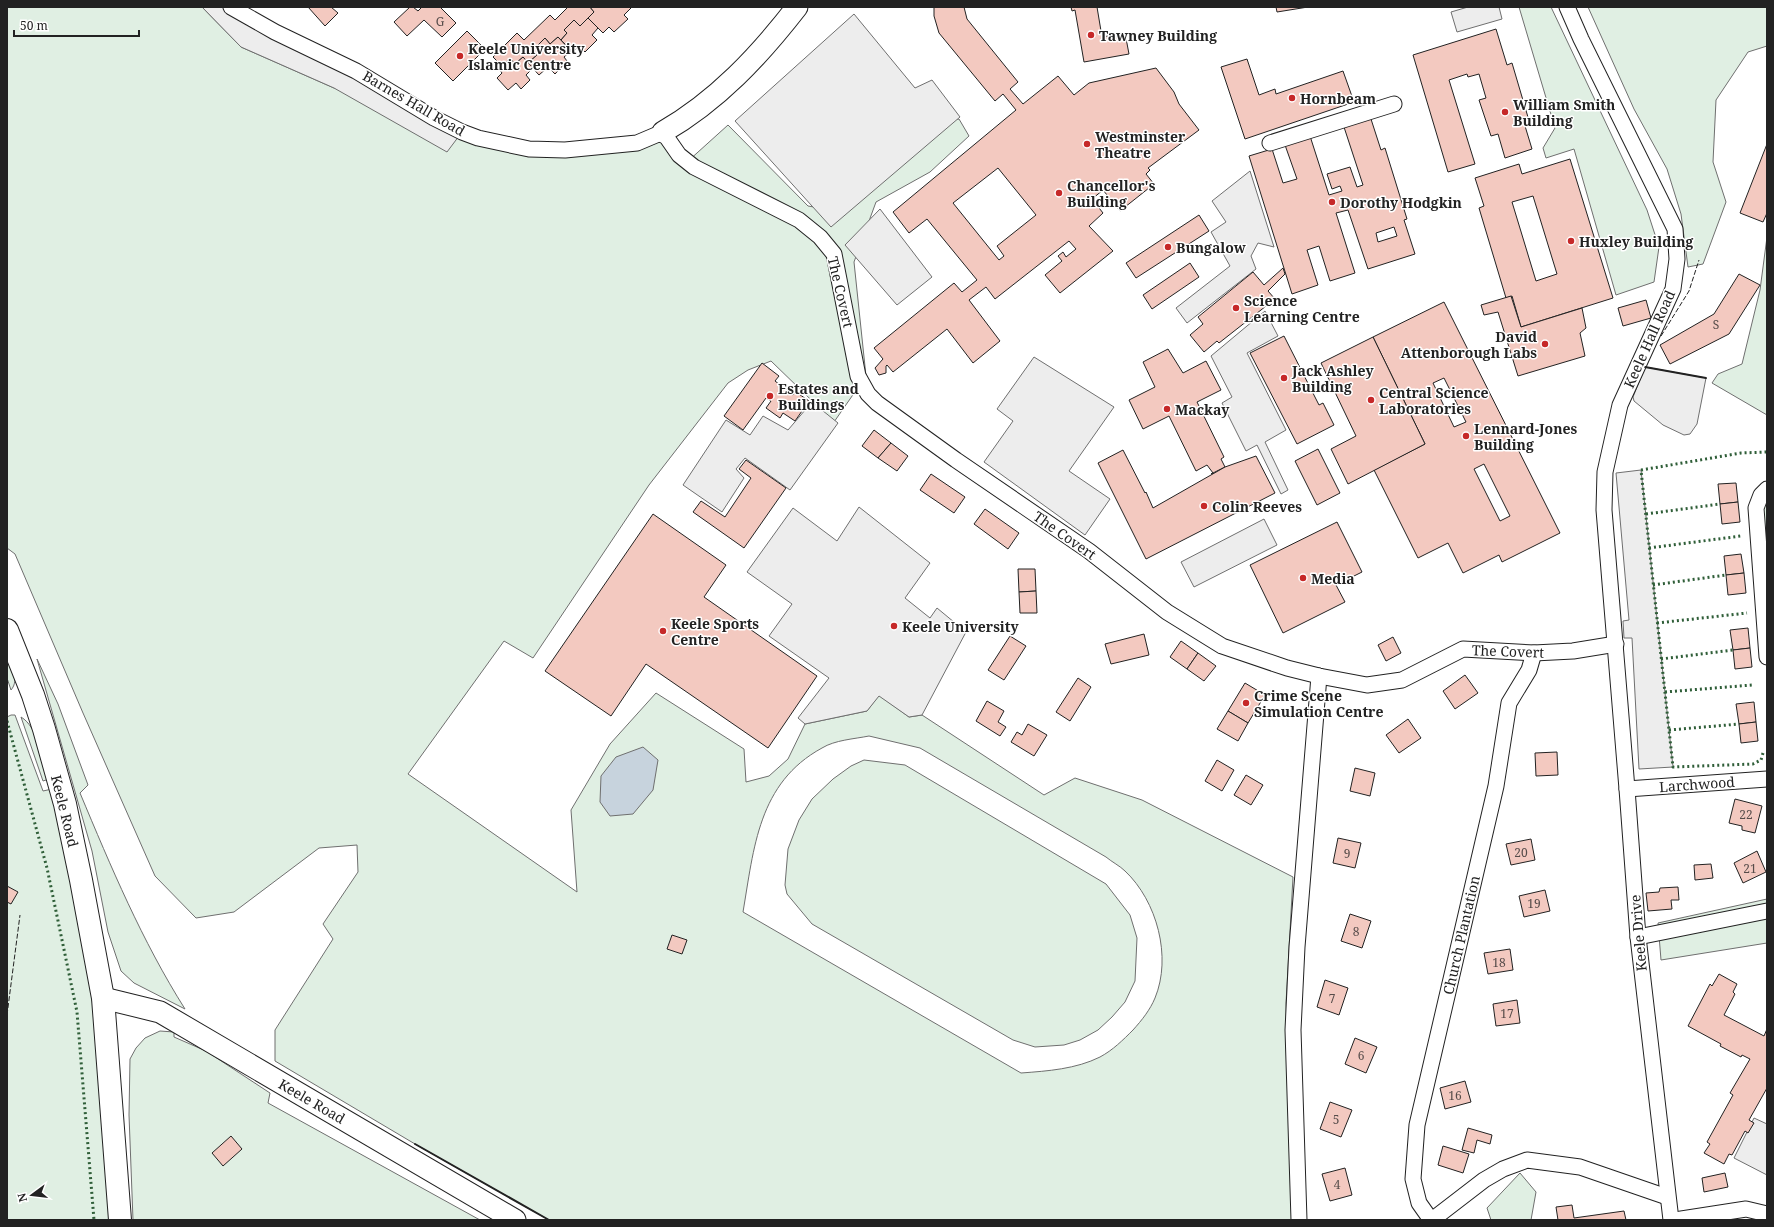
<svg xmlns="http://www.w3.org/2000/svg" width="1774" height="1227" font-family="'Noto Serif',serif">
  <rect width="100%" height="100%" fill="#fff"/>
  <g fill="#e0efe3" stroke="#6f6f6f" fill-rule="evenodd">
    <path d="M7,7H202L241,47L334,88L462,132L529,149L663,132L687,162L728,125L808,206L844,212L935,123L959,119L969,136L930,172L876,202L854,262L866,376L834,422L771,361L748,370L728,383L649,485L533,658L504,641L408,774L577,892L571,810L610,744L656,693L744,749L746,782L769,776L788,759L805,724L867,711L879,695L909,717L922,715L1044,795L1075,778L1142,800L1293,877L1286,1003L1292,1220H549L415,1144L275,1061V1030L333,939L323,924L358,872L357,845L319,848L234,912L196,918L155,876L83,713L15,554L7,548ZM869,736L920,748L1106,857C1112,862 1120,866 1125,871C1157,901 1172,957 1155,998C1150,1010 1142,1020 1133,1030C1123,1040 1113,1050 1100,1057C1076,1069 1048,1071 1021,1073L743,912C754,848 758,783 822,748C835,740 854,739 869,736Z"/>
    <path d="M1519,7H1551L1647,210L1659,247L1654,282L1616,295L1574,149L1546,158L1543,148L1555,128Z"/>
    <path d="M1588,7H1767V46L1748,52L1716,100L1713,162L1726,202L1703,264L1688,267L1681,214L1667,169L1634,109Z"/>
    <path d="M1767,237V415L1712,383L1718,374L1742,364L1760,290Z"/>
    <path d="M1767,499V563L1763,511Z"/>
    <path d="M7,652C11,664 20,680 11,690L7,678Z"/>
    <path d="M37,659L58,704L88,785L80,793C111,867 142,941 185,1009L134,983L121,971L108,932L92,851Z"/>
    <path d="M11,715H15L43,791L52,789L90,980L96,1033L110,1220H7V717Z"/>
    <path d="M21,717C38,727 43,760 49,779L43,781Z"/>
    <path d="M864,760L905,765L1106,884L1130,915L1137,938L1135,981L1125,1002L1112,1017L1098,1030L1080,1040L1064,1045L1035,1047L1013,1040L812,924L787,894L785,885L788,849L799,820L812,799L833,779L851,766Z"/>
    <path d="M1767,899V943L1661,960L1658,923Z"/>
    <path d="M160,1031L174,1032V1037L206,1051L270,1093L268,1103L480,1220H133L129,1115L130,1059L136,1048L145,1038Z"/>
    <path d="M1520,1173L1536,1192L1531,1220H1491L1487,1208Z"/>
  </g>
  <g fill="#ededed" stroke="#6f6f6f">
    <path d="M202,7H231L462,132L447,152L334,88L241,47Z"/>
    <path d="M1468,7H1499L1502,19L1457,32L1451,12Z"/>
    <path d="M854,14L915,88L932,80L960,117L831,227L735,121Z"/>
    <path d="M1250,171L1274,247L1258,243L1251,256L1256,269L1187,323L1176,308L1230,266L1211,232L1226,222L1212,201Z"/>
    <path d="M880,209L932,277L897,305L845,245Z"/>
    <path d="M1265,311L1278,336L1247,353L1286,430L1265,442L1288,490L1281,494L1257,445L1246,451L1222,403L1232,397L1211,356Z"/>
    <path d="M1034,357L1114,407L1069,471L1110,499L1085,535L984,462L1013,421L997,409Z"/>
    <path d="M1645,367L1706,378L1697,424L1690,434L1684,435L1663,425L1634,401L1633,397Z"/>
    <path d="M812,402L838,423L790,490L745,458L736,469L744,478L722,512L683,485L726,420L750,435L763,416L788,430Z"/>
    <path d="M1641,470L1673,767L1639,769L1632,638H1624L1623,621L1629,620L1616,473Z"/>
    <path d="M859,507L930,563L905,598L930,618L937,608L966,632L922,715L909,717L879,696L867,711L805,724L798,718L829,678L769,636L792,604L747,572L793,508L837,541Z"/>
    <path d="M1264,519L1277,545L1194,587L1181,562Z"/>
    <path d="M1754,1118L1767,1124V1175L1734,1158Z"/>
  </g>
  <path fill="#c7d3dd" stroke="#6f6f6f" d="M643,747L658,760L653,790L633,814L610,816L600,802L601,776L616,757Z"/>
  <g fill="#f3c9c0" stroke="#222" fill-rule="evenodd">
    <path d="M308,7H331L338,13L325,26Z"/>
    <path d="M410,7H413L418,11L422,7H442L441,8L456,23L442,37L424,20L407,36L394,22Z"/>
    <path d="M568,7H590L594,12L580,26L574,20L564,30L567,33L561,40L558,37L550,44L545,38L532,51L537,55L528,63L523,57L515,64L510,58L502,66L493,57L517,33L524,40L550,15L555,20Z"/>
    <path d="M590,7H632L624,15L628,19L614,32L609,27L603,33L588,18L594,12Z"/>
    <path d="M934,7H964L967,19L1018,82L1010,89L1023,104L1058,76L1074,95L1089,83L1156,68L1174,92L1179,104L1199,130L1148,168L1150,170L1146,174L1154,184L1120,211L1103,190L1092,199L1103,213L1089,226L1113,251L1060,293L1045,275L1062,261L1058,256L1063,252L1066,257L1076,249L1069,241L995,299L986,287L969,300L1000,341L973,363L947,329L893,372L887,365L886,366V373L879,375L875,368L883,359L874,348L954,283L962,292L977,280L927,219L909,233L893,212L1016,110L1003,94L995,101L939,33L934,16ZM998,168L1036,215L997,246L1004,256L999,260L953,203Z"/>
    <path d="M1071,7H1097L1102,37L1125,33L1129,54L1084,62L1075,10L1072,11Z"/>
    <path d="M1276,7H1308L1277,12Z"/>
    <path d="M588,18L598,28L592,35L597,40L585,52L579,46L573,52L561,40L567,33L564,30L574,20L580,26Z"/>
    <path d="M1496,29L1507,65L1512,63L1530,124L1525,126L1532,149L1505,158L1498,134L1491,136L1479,100L1486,98L1479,74L1468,77L1467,74L1449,80L1475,164L1448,172L1413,55Z"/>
    <path d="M467,31L485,49L453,81L435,63Z"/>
    <path d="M558,37L571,51L564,57L567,61L555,74L548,67L539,75L528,63L537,55L532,51L545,38L550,44Z"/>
    <path d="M523,57L533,68L526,75L530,80L521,89L516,83L508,90L497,78L502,73L499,69L510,58L515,64Z"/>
    <path d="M1247,59L1259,95L1275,89L1276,94L1343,71L1354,102L1245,139L1221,67Z"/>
    <path d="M1370,116L1381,150L1385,148L1407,219L1404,220L1415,254L1368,269L1348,210L1336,213L1355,273L1330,281L1319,246L1307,250L1318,285L1292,294L1249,156L1272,149L1283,183L1297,179L1285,145L1310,136L1329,195L1342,191L1340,186L1332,189L1327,174L1350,167L1357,187L1363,185L1343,124ZM1394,227L1397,236L1378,242L1376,233Z"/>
    <path d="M1767,144V213L1763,222L1740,213Z"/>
    <path d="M1570,159L1613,298L1521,327L1512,296L1506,298L1479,208L1484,206L1475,178L1519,164L1522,174ZM1533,196L1557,274L1536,281L1512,202Z"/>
    <path d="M1199,215L1209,231L1136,278L1126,263Z"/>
    <path d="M1190,263L1199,277L1152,309L1143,295Z"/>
    <path d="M1283,268L1285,274L1268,291L1275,299L1219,343L1217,341L1204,352L1190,335L1203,324L1198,317L1253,272L1264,285Z"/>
    <path d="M1739,274L1760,285L1729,334L1670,364L1660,345L1714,314Z"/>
    <path d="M1511,296L1521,327L1582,308L1586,328L1580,333L1585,356L1518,376L1498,312L1484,315L1481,305Z"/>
    <path d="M1646,300L1651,318L1623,326L1618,308Z"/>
    <path d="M1444,302L1560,533L1502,562L1499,555L1463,573L1448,543L1418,558L1374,470L1425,444L1373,337ZM1444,378L1466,422L1454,427L1433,383ZM1484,464L1510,516L1500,521L1474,469Z"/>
    <path d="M1284,336L1319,405L1323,403L1334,425L1297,444L1250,353Z"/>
    <path d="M1373,337L1425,444L1348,484L1331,449L1356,436L1321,363Z"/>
    <path d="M1168,349L1183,373L1206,361L1221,390L1197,402L1224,457L1221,459L1225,467L1211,474L1213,473L1207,465L1196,471L1169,416L1143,429L1129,400L1155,387L1143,362Z"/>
    <path d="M762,363L779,376L775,381L793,395L796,392L809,401L795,421L783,413L780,418L766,408L771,401L766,398L743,430L724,416Z"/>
    <path d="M874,430L891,443L878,458L862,446Z"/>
    <path d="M891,443L908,456L897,471L878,458Z"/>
    <path d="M1318,449L1340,493L1317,505L1295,461Z"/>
    <path d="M1123,450L1145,493L1146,492L1153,508L1225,467L1256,456L1275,493L1146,559L1098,463Z"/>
    <path d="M746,460L786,488L744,548L693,512L701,501L725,517L751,478L739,469Z"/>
    <path d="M931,474L965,497L954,513L920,490Z"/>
    <path d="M1736,483L1738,502L1720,504L1718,484Z"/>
    <path d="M1738,502L1740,522L1722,524L1720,504Z"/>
    <path d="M985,509L1019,533L1008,549L974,524Z"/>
    <path d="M653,514L726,565L704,597L817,676L768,748L646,664L611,716L545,671Z"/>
    <path d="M1337,522L1362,572L1336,585L1345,602L1283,633L1250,565Z"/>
    <path d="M1741,554L1744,573L1726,575L1724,556Z"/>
    <path d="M1018,569H1035L1036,591L1019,592Z"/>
    <path d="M1744,573L1746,593L1728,595L1726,575Z"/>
    <path d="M1036,591L1037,613H1020L1019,592Z"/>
    <path d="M1748,628L1750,648L1733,650L1730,630Z"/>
    <path d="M1144,634L1149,655L1111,664L1105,644Z"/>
    <path d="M1010,636L1026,646L1004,680L988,670Z"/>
    <path d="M1393,637L1401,653L1386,661L1378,645Z"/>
    <path d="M1181,641L1198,653L1187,669L1170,657Z"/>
    <path d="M1750,648L1752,667L1735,669L1733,650Z"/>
    <path d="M1198,653L1216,666L1204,681L1187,669Z"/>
    <path d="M1465,675L1478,693L1455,709L1443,691Z"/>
    <path d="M1078,678L1091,687L1070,721L1056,712Z"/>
    <path d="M1245,683L1265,695L1248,723L1228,711Z"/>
    <path d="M987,701L1004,711L998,722L1006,727L1000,736L976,721Z"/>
    <path d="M1754,702L1756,722L1739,724L1736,704Z"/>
    <path d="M1228,711L1248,723L1238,741L1217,729Z"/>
    <path d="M1408,719L1421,738L1399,753L1386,735Z"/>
    <path d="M1756,722L1758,741L1741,743L1739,724Z"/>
    <path d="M1028,724L1047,735L1034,756L1011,742L1017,732L1022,735Z"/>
    <path d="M1557,752L1558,775L1536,776L1535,753Z"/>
    <path d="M1217,760L1234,770L1222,791L1205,781Z"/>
    <path d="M1355,768L1375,773L1370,796L1350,791Z"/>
    <path d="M1246,775L1263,785L1251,805L1234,795Z"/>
    <path d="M1735,799L1762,806L1755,833L1742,830V826L1729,823Z"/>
    <path d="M1338,838L1361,843L1355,868L1333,863Z"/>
    <path d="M1531,839L1535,860L1511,865L1506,844Z"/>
    <path d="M1757,851L1766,872L1743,883L1734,863Z"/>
    <path d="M1711,864L1713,878L1695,880L1694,865Z"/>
    <path d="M7,886L18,892L11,904L7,902Z"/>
    <path d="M1678,887L1679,900H1671L1672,909L1648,911L1646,893L1659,892L1660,888Z"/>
    <path d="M1545,890L1550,911L1524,917L1519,896Z"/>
    <path d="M1350,914L1371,921L1362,948L1341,941Z"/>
    <path d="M672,935L687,940L682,954L667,949Z"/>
    <path d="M1510,949L1513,970L1488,974L1484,953Z"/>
    <path d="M1719,974L1737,984L1733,992L1735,994L1724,1015L1764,1036L1767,1029V1088L1749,1120L1754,1123L1748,1133L1745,1131L1732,1155L1729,1154L1724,1164L1704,1153L1710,1144L1707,1142L1733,1095L1730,1093L1750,1059L1742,1055L1741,1057L1720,1046L1721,1044L1688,1026L1710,984L1712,986Z"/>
    <path d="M1325,980L1348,988L1339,1015L1317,1007Z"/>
    <path d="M1517,1000L1520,1023L1496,1026L1493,1004Z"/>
    <path d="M1355,1038L1377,1047L1366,1073L1345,1064Z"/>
    <path d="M1465,1081L1471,1102L1445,1109L1440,1088Z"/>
    <path d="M1330,1102L1352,1110L1341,1137L1320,1129Z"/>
    <path d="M1468,1128L1492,1135L1490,1144L1477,1140L1474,1153L1462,1150Z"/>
    <path d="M231,1136L242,1149L223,1166L212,1153Z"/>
    <path d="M1443,1146L1469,1154L1463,1173L1438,1165Z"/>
    <path d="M1345,1168L1352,1195L1330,1201L1322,1174Z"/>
    <path d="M1725,1173L1728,1187L1704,1192L1702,1178Z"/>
    <path d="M1572,1205L1574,1218L1624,1211L1626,1220H1558L1556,1207Z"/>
  </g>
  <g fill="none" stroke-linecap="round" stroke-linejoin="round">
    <g stroke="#222" stroke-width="17">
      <g id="street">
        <path d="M231,7L275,32L356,71L434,118L462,132L478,138L529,149L565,150L637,143L663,132L679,155L694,167L799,220L820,237L834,254L858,376L868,394L877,403L956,460L1089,551L1167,612L1222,646L1287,668L1319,676L1367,685L1402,680L1463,649L1534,653L1573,651L1616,644"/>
        <path d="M1567,7L1581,39L1675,229L1677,259L1673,289L1620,405L1605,472L1604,510L1627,789L1638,937L1671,1220"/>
        <path d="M1270,143L1394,104"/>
        <path d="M1767,489L1761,495L1756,508L1767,657"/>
        <path d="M1627,789L1767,779"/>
        <path d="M1638,937L1767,911"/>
        <path d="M1299,1220L1293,1030L1297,947L1319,676"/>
        <path d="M1431,1220L1419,1203L1413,1179L1417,1125L1496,786L1509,703L1529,670L1534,653"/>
        <path d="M1432,1220L1484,1180L1503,1169L1527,1160L1580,1167L1667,1197"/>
        <path d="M1675,1220L1746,1209L1767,1214"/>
      </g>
    </g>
    <g stroke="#222" stroke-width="23">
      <g id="secondary">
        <path d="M663,132C717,101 759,56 797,7"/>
        <path d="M103,998L160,1012L515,1220"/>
      </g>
    </g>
    <g stroke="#222" stroke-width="24">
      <path id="primary" d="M7,630L33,695L44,729L65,804L81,880L103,998L120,1220"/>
    </g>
    <use href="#street" stroke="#fff" stroke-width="15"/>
    <use href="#secondary" stroke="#fff" stroke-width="21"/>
    <use href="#primary" stroke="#fff" stroke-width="22"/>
    <g stroke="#2f5e38" stroke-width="3" stroke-dasharray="2 3" stroke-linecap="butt">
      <path d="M1646,514L1720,504"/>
      <path d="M1649,548L1741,536"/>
      <path d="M1653,585L1726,575"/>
      <path d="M1657,623L1747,613"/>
      <path d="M1661,659L1733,650"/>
      <path d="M1665,692L1752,685"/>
      <path d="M7,721L47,868L77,1012L94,1220"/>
      <path d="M1669,730L1739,724"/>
      <path d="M1763,753L1761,760L1753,764L1673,767L1641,470L1741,453L1767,452"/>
    </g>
    <g stroke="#222" stroke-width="1" stroke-dasharray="5 2" stroke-linecap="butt">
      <path d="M1661,336L1689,291L1699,260"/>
      <path d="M7,1015L20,915"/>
    </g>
    <g stroke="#222" stroke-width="2">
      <path d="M1645,367L1706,378"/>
      <path d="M415,1144L549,1220"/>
    </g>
  </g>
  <g fill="#c62828" stroke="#fff" stroke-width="1.5">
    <circle cx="1091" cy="35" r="4"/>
    <circle cx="460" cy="56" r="4"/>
    <circle cx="1292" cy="98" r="4"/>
    <circle cx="1505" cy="112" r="4"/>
    <circle cx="1087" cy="144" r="4"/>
    <circle cx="1059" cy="193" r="4"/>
    <circle cx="1332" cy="202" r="4"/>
    <circle cx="1571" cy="241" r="4"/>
    <circle cx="1168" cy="247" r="4"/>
    <circle cx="1236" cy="308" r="4"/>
    <circle cx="1545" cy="344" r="4"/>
    <circle cx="1284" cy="378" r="4"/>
    <circle cx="770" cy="396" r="4"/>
    <circle cx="1371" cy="400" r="4"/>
    <circle cx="1167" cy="409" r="4"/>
    <circle cx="1466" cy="436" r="4"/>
    <circle cx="1204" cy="506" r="4"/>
    <circle cx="1303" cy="578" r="4"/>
    <circle cx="894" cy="626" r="4"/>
    <circle cx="663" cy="631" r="4"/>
    <circle cx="1246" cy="703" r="4"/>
  </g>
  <g text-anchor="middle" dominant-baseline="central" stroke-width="3" stroke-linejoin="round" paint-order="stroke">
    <g font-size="12" fill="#564c4a">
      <text x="440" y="21">G</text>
      <text x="1716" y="324">S</text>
      <text x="1746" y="814">22</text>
      <text x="1521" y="852">20</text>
      <text x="1347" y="853">9</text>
      <text x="1750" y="868">21</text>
      <text x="1534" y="903">19</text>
      <text x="1356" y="931">8</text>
      <text x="1499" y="962">18</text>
      <text x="1332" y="998">7</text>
      <text x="1507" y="1013">17</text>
      <text x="1361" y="1055">6</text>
      <text x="1455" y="1095">16</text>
      <text x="1336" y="1119">5</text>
      <text x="1337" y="1184">4</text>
    </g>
    <g font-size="14" font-weight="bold" fill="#222" stroke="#fff" text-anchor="start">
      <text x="1099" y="35">Tawney Building</text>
      <text x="468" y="48">Keele University<tspan x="468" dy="16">Islamic Centre</tspan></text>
      <text x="1300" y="98">Hornbeam</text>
      <text x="1513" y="104">William Smith<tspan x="1513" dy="16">Building</tspan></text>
      <text x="1095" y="136">Westminster<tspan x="1095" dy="16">Theatre</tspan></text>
      <text x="1067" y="185">Chancellor's<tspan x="1067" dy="16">Building</tspan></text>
      <text x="1340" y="202">Dorothy Hodgkin</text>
      <text x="1579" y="241">Huxley Building</text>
      <text x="1176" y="247">Bungalow</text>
      <text x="1244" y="300">Science<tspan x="1244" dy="16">Learning Centre</tspan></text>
      <text x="1537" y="336" text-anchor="end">David<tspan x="1537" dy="16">Attenborough Labs</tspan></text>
      <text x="1292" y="370">Jack Ashley<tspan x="1292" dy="16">Building</tspan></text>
      <text x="778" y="388">Estates and<tspan x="778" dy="16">Buildings</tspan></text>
      <text x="1379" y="392">Central Science<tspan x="1379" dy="16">Laboratories</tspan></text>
      <text x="1175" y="409">Mackay</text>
      <text x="1474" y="428">Lennard-Jones<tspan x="1474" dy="16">Building</tspan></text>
      <text x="1212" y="506">Colin Reeves</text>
      <text x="1311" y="578">Media</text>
      <text x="671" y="623">Keele Sports<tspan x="671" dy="16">Centre</tspan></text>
      <text x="902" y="626">Keele University</text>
      <text x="1254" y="695">Crime Scene<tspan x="1254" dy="16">Simulation Centre</tspan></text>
    </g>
    <g font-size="14" fill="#222" stroke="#fff">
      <text transform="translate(414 103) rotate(30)">Barnes Hall Road</text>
      <text transform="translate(841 292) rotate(77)">The Covert</text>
      <text transform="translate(1649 339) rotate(-66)">Keele Hall Road</text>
      <text transform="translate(1065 535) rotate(35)">The Covert</text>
      <text transform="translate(1508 651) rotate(2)">The Covert</text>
      <text transform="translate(1697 784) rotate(-4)">Larchwood</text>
      <text transform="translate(65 811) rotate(76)">Keele Road</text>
      <text transform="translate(1638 933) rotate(-95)">Keele Drive</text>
      <text transform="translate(1461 935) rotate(-77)">Church Plantation</text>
      <text transform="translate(312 1101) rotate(30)">Keele Road</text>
    </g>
  </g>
  <rect width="1774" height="1227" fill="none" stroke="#222222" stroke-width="16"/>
  <g transform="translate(32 1195) rotate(255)" stroke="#ffffff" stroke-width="3" paint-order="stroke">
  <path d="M0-3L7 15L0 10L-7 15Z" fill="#222222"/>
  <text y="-6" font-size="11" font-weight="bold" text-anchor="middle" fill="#222222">N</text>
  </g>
  <path d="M14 30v6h125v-6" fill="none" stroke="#222222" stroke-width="2"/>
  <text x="20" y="30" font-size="12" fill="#222222" stroke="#ffffff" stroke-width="3" paint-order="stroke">50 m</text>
</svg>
